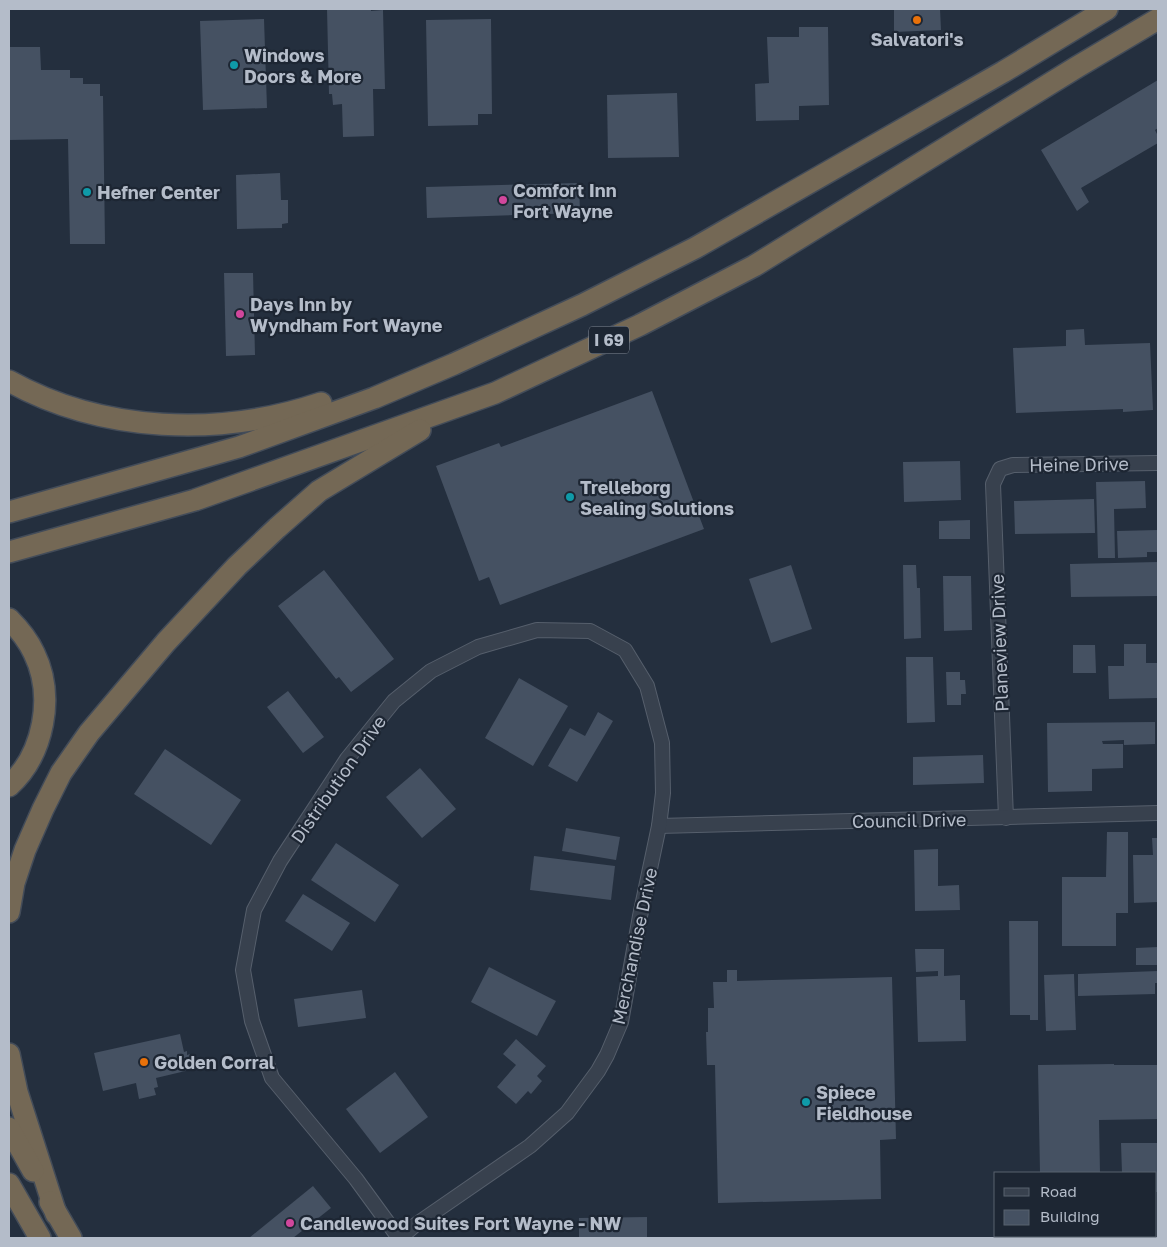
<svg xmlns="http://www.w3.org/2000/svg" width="1167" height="1247" font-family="'Golos Text',sans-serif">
  <rect width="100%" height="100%" fill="#242f3e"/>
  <g fill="#455162">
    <path d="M327,9H371V11L383,10L385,89H373L374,136L343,137L342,104L333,105L332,94H329Z"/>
    <path d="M894,9H940L941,30L894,32Z"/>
    <path d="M264,19L267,108L203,110L200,21Z"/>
    <path d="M491,19L492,114H478V125L428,126L426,20Z"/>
    <path d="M799,27H828L829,105L799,106V120L756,121L755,84L769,83L767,37H799Z"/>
    <path d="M9,47H40L41,70H70V78H83V84H100V96H103L105,244H70L68,139L9,140Z"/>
    <path d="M1158,80V128L1155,130L1158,136V143L1081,188L1089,202L1077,211L1041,150Z"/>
    <path d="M677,93L679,157L608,158L607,95Z"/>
    <path d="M280,173L281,200H288V223L282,224V228L237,229L236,175Z"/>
    <path d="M579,183L580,213L427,218L426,187Z"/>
    <path d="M224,273H253L255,355L226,356Z"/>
    <path d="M1084,329L1085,345L1150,343L1153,410L1123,412V409L1016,413L1013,348L1066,346V330Z"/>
    <path d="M652,391L704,529L500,605L489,577L479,581L436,466L499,443L501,447Z"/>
    <path d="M960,461L961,500L904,502L903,462Z"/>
    <path d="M1145,481L1146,508L1114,509L1115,558H1098L1096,482Z"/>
    <path d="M1094,499L1095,533L1015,534L1014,501Z"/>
    <path d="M970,520V539H939V521Z"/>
    <path d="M1158,530V552H1147V557L1118,558L1117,531Z"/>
    <path d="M1158,562V596L1071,597L1070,564Z"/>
    <path d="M791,565L812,629L771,643L749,579Z"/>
    <path d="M903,565H916L917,588H920L921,638L904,639Z"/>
    <path d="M324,570L394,659L351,692L339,677L336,679L278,606Z"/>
    <path d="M943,576H971L972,630L944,631Z"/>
    <path d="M1124,644H1146V663H1158V698L1109,699L1108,666H1124Z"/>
    <path d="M1073,645H1095L1096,673H1073Z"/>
    <path d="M906,657H933L935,722L907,723Z"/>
    <path d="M946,672H960V680H965L966,694H961V705H947Z"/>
    <path d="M519,678L568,706L533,766L485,738Z"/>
    <path d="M288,691L324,737L303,753L267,707Z"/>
    <path d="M598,712L613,721L577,782L548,766L570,728L585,736Z"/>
    <path d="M1155,722V744L1124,745V740L1102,741L1103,744H1123V768L1092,769V791L1048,792L1047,723Z"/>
    <path d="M165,749L241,800L211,845L134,794Z"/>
    <path d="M983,755L984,783L913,785V757Z"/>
    <path d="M420,768L456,809L422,838L386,797Z"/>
    <path d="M566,828L620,837L616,860L562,851Z"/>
    <path d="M1107,832H1128V913H1116V946H1062V877H1106Z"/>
    <path d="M1152,838H1158V902L1134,903L1133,855H1153Z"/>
    <path d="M336,843L399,885L375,922L311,880Z"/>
    <path d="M938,849V886L959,885L960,910L915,911L914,850Z"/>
    <path d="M534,856L615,866L611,900L530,890Z"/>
    <path d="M303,894L350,923L332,951L285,921Z"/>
    <path d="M1009,921H1038V1020H1030V1015H1010Z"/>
    <path d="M1158,947V965H1136V948Z"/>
    <path d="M915,949H944V976L960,975V1000H965L966,1041L918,1042L916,977L938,976V971L916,972Z"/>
    <path d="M489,967L556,1001L537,1036L471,1002Z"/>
    <path d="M727,970H737V981L892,977L896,1139L880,1140L881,1199L718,1203L715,1065H707L706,1032H708V1008H714L713,982H727Z"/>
    <path d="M1158,971V983H1155V994L1078,996V974Z"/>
    <path d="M1074,974L1076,1030L1046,1031L1044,975Z"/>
    <path d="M362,990L366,1018L298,1027L294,999Z"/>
    <path d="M180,1034L184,1052L187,1051V1055L190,1054L194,1069L156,1078L158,1087L154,1088L156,1095L139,1099L136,1083L103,1091L94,1053Z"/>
    <path d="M516,1039L546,1066L537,1076L542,1081L531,1094L528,1091L516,1104L497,1087L516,1065L503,1054Z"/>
    <path d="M1114,1064V1065H1158V1119L1099,1120L1100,1173H1040L1038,1065Z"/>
    <path d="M395,1072L428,1117L380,1153L346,1109Z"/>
    <path d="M1121,1143H1158V1192H1156V1173H1122Z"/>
    <path d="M313,1186L331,1208L293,1238H249Z"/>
    <path d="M647,1217V1238H579V1218Z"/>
  </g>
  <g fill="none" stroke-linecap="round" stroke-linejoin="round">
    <g stroke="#565f6c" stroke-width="16">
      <g id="minor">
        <path d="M1006,818L993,484L1000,469L1013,465L1158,463"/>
        <path d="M659,826L1158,813"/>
        <path d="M399,1238L356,1179L272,1078L252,1021L243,970L254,910L280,861L347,759L394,701L431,671L478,647L537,630L590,631L625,650L647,686L662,743L663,793L659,826L640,916L621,1022L607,1055L598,1071L567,1113L530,1146L414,1226L400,1238"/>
      </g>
    </g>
    <g stroke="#434c59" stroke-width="24">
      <g id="highway">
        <path d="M9,381C103,433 220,437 321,403"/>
        <path d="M9,512L239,447L374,398L454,364L582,305L695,248L1003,72L1107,9"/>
        <path d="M9,552L195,500L495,393L640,325L754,266L1077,67L1158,19"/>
        <path d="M9,619C19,629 28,640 34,653C55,696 44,754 9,786"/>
        <path d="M9,912L14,883L25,850L43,809L61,773L89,733L166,642L237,566L277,528L319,491L420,430"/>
        <path d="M9,1054L17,1092L56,1214"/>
        <path d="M9,1128L33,1171"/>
        <path d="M9,1184L40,1238"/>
        <path d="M50,1202L71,1238"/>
      </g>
    </g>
    <use href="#minor" stroke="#38414e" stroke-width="14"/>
    <use href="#highway" stroke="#746855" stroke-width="21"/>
  </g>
  <g fill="#e8710a" stroke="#1d2633" stroke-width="2">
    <circle cx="917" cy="20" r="5"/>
    <circle cx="144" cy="1062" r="5"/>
  </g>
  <g fill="#0f9aa8" stroke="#1d2633" stroke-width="2">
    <circle cx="234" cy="65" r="5"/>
    <circle cx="87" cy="192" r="5"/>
    <circle cx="570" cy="497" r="5"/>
    <circle cx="806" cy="1102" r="5"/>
  </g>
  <g fill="#d1479c" stroke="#1d2633" stroke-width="2">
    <circle cx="503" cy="200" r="5"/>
    <circle cx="240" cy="314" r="5"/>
    <circle cx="290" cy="1223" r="5"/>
  </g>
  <g text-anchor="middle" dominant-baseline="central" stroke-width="4.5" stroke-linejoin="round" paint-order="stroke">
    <rect fill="#1d2633" stroke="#878f9c" stroke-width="1" x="589" y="326.5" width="40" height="27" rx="4"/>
    <g font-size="16" font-weight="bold" fill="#b4bcc9">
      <text x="609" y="340">I 69</text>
    </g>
    <g font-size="18" font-weight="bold" fill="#b4bcc9" stroke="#1d2633" text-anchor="start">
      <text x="917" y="39" text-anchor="middle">Salvatori's</text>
      <text x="244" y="55">Windows<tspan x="244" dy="21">Doors &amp; More</tspan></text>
      <text x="513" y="190">Comfort Inn<tspan x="513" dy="21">Fort Wayne</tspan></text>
      <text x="97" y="192">Hefner Center</text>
      <text x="250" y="304">Days Inn by<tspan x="250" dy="21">Wyndham Fort Wayne</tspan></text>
      <text x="580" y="487">Trelleborg<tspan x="580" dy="21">Sealing Solutions</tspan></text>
      <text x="154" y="1062">Golden Corral</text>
      <text x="816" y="1092">Spiece<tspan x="816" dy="21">Fieldhouse</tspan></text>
      <text x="300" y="1223">Candlewood Suites Fort Wayne - NW</text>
    </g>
    <g font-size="18" fill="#b4bcc9" stroke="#1d2633">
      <text transform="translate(1079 464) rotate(-1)">Heine Drive</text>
      <text transform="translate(999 643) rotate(-92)">Planeview Drive</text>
      <text transform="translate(338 779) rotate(-55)">Distribution Drive</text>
      <text transform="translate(909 820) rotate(-1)">Council Drive</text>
      <text transform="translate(634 946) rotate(-78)">Merchandise Drive</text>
    </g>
  </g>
  <rect width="1167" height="1247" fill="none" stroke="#b4bcc9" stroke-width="20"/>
  <rect x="994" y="1172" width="162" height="65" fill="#1d2633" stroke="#59626f"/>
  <rect x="1004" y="1188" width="25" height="8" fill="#38414e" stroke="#59626f"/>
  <text x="1040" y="1197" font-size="15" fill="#b4bcc9">Road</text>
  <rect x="1004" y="1210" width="25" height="15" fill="#455162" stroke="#59626f"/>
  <text x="1040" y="1222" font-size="15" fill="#b4bcc9">Building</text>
</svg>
